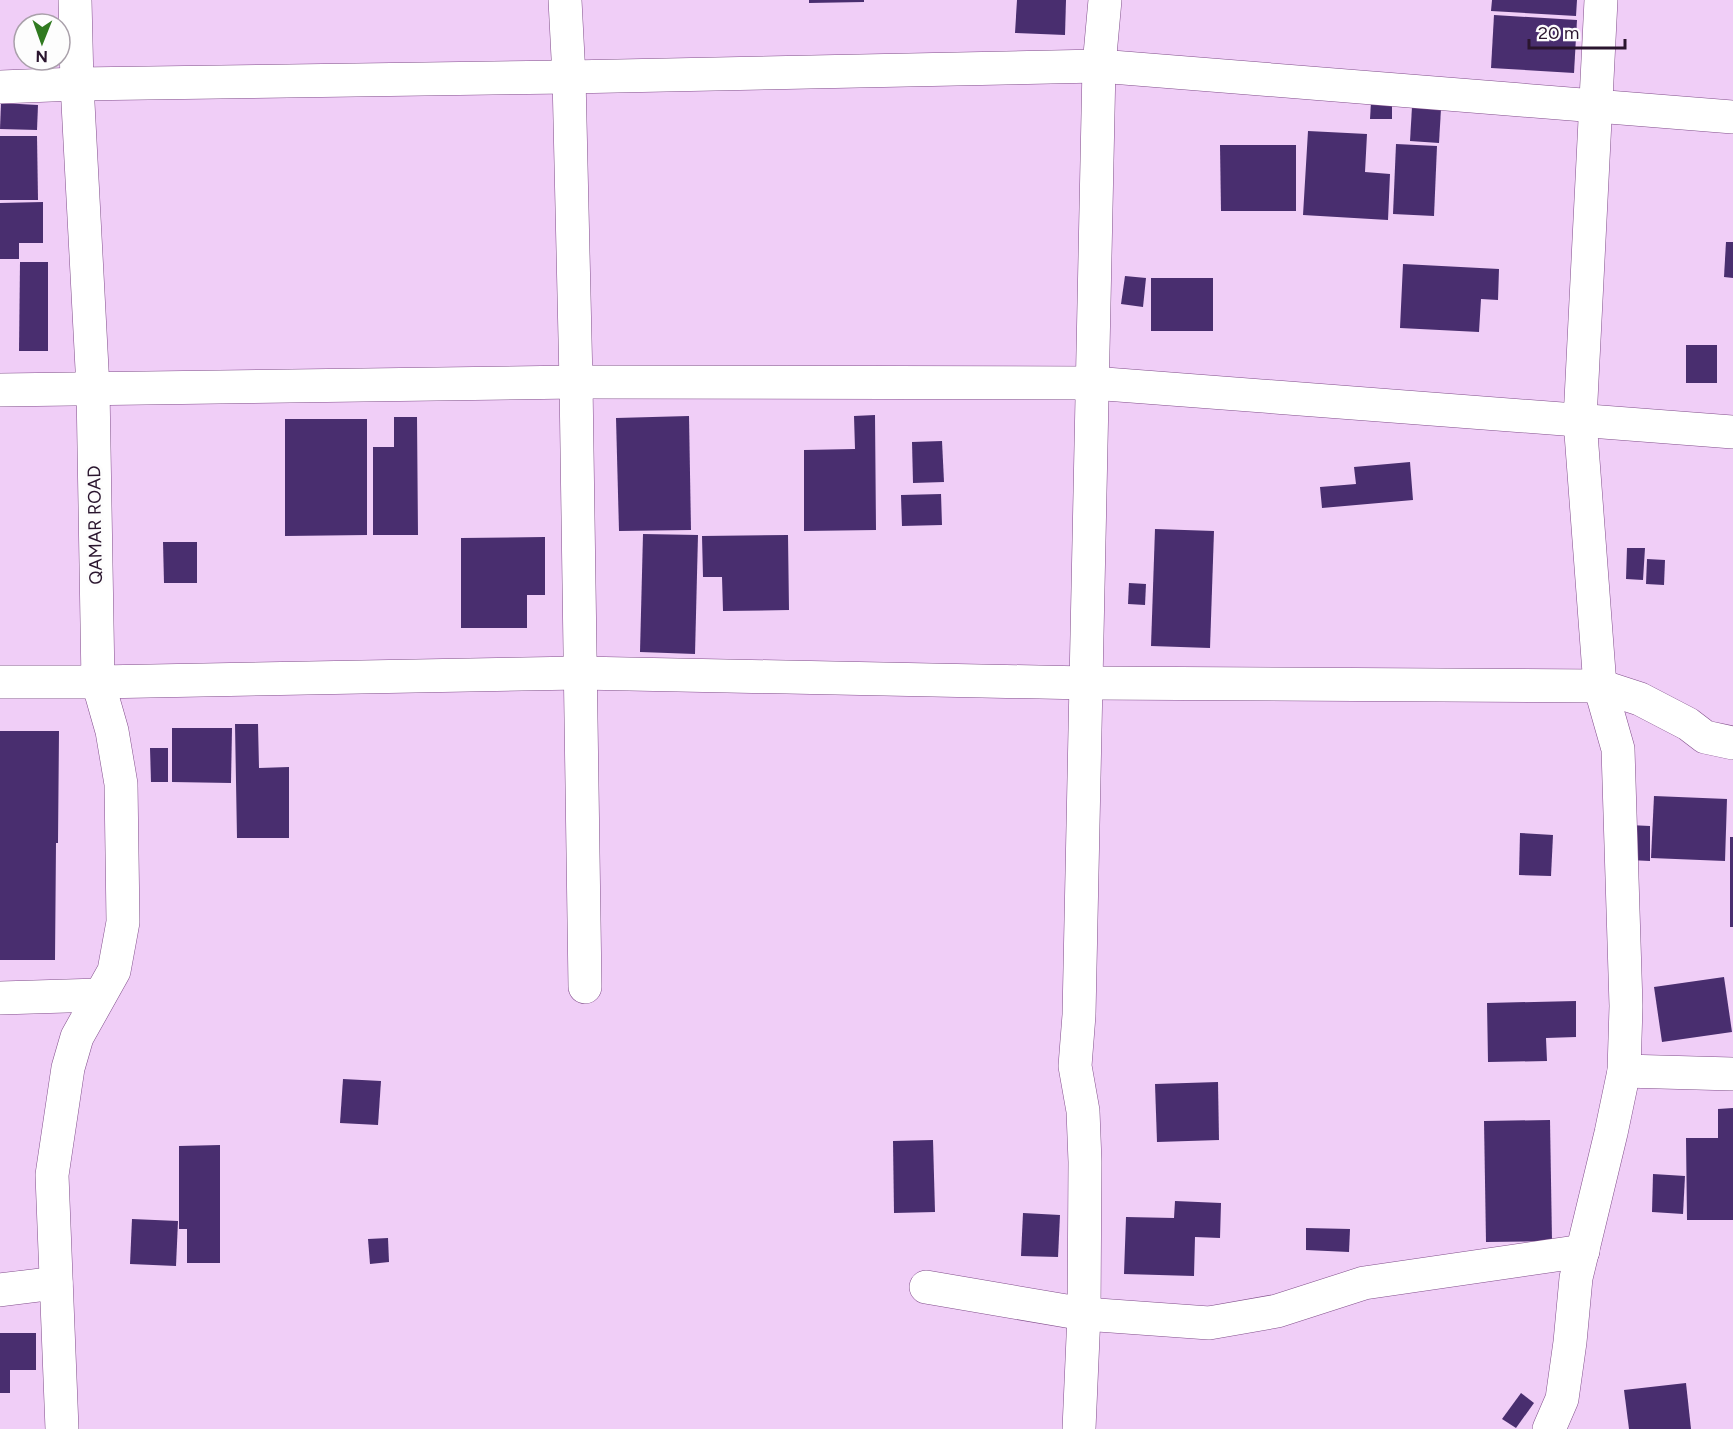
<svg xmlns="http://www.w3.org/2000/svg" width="1733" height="1429" font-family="Figtree,sans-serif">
  <rect width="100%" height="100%" fill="#f0cef7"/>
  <g fill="#492e6f">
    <path d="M809,0H864V2L809,3Z"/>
    <path d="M1017,0H1066L1065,35L1015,33Z"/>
    <path d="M1492,0H1577L1576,16L1491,11Z"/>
    <path d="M1494,15L1577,20L1574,73L1491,68Z"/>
    <path d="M1392,101V119H1370L1371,102Z"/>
    <path d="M1,103L38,105L37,130L0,129Z"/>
    <path d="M1412,107L1441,109L1439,143L1410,141Z"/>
    <path d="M1308,131L1367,134L1365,172L1390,174L1388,220L1303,215Z"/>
    <path d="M0,136H37L38,200H0Z"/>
    <path d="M1396,144L1437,146L1434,216L1393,214Z"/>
    <path d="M1220,145H1296V211H1221Z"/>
    <path d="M43,202V243H19V259H0V203Z"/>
    <path d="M1726,242H1733V278L1724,277Z"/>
    <path d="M20,262H48V351H19Z"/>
    <path d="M1403,264L1499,269L1498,300L1481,299L1479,332L1400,328Z"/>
    <path d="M1125,276L1146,278L1143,307L1121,304Z"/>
    <rect x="1151" y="278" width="62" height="53"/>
    <rect x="1686" y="345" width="31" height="38"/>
    <path d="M875,415L876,530L804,531V450L855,449L854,416Z"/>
    <path d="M689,416L691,530L619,531L616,418Z"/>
    <path d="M394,417H417L418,535H373V447H394Z"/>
    <path d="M285,419H367V535L285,536Z"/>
    <path d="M942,441L944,482L913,483L912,442Z"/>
    <path d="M1410,462L1413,500L1322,508L1320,487L1356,484L1354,467Z"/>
    <path d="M941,494L942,525L902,526L901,495Z"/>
    <path d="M1155,529L1214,531L1210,648L1151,646Z"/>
    <path d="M643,534L698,535L695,654L640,652Z"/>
    <path d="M788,535L789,610L723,611L722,577H703L702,536Z"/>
    <path d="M545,537V595H527V628H461V538Z"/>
    <path d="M163,542H197V583H164Z"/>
    <path d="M1627,548H1645L1643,580L1626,579Z"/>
    <path d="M1647,559L1665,560L1664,585L1646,584Z"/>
    <path d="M1129,583L1146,584L1145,605L1128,604Z"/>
    <path d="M235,724H258L259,768L289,767V838H237Z"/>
    <path d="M172,728H232L231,783L172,782Z"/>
    <path d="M0,731H59L58,843H56L55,960H0Z"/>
    <path d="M150,748H168V782H151Z"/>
    <path d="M1654,796L1727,799L1725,861L1651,858Z"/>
    <path d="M1629,825L1650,826V861L1629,860Z"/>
    <path d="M1520,833L1553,835L1551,876L1519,875Z"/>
    <rect x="1730" y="837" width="3" height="90"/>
    <path d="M1724,977L1732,1032L1662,1042L1654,987Z"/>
    <path d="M1576,1001V1037L1546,1038L1547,1061L1488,1062L1487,1003Z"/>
    <path d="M343,1079L381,1081L378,1125L340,1123Z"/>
    <path d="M1218,1082L1219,1140L1157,1142L1155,1084Z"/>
    <path d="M1733,1108V1220H1687L1686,1138H1718V1109Z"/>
    <path d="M1550,1120L1552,1241L1486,1242L1484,1121Z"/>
    <path d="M933,1140L935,1212L894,1213L893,1141Z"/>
    <path d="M220,1145V1263H187V1229H179V1146Z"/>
    <path d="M1653,1174L1685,1176L1683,1214L1652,1212Z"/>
    <path d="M1175,1201L1221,1203L1220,1238L1195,1237L1194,1276L1124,1274L1126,1217L1174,1218Z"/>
    <path d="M1023,1213L1060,1215L1058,1257L1021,1256Z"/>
    <path d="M132,1219L178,1221L176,1266L130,1264Z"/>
    <path d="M1306,1228L1350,1229L1349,1252L1306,1250Z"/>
    <path d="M388,1238L389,1262L370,1264L368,1239Z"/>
    <path d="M0,1333H36V1370H10V1393H0Z"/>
    <path d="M1686,1383L1691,1429H1629L1624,1390Z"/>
    <path d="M1521,1393L1534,1403L1516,1428L1502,1419Z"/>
  </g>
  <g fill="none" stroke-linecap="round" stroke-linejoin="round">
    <g stroke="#814e8b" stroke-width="34">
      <g id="minor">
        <path d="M565,0L569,77L576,382L585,987"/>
        <path d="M0,87L77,84L569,77L1099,66L1733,117"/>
        <path d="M0,390L576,382L1092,383L1733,432"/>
        <path d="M0,682H98L580,673L1087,683L1600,686L1640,699L1688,724L1705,737L1733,743"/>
        <path d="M0,998L100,995"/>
        <path d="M1624,1071L1733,1074"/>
        <path d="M926,1287L1084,1314L1209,1323L1277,1311L1364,1283L1583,1251"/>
        <path d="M0,1290L56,1283"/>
        <path d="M62,1429L52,1175L68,1068L77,1037L114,971L123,922L121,784L112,731L98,682L93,388L77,84L75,0"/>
        <path d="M1079,1429L1084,1314L1085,1162L1083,1111L1075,1066L1079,1015L1099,66L1105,0"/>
        <path d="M1549,1429L1562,1399L1570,1342L1576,1278L1611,1133L1624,1071L1626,1006L1618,749L1600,686L1580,420L1601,0"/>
      </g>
    </g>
    <use href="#minor" stroke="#fff" stroke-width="33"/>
  </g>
  <g text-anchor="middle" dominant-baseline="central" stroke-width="6" stroke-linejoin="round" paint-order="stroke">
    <g font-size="18" fill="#2a152e" stroke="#fdfdfd">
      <text transform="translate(95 525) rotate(-91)">QAMAR ROAD</text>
    </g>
  </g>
  <g transform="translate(42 42) rotate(181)"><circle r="28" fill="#fdfdfd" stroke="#a9a0aa" stroke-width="1.5"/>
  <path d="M0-4.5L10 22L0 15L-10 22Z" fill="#307a20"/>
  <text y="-9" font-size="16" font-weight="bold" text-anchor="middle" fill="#2a152e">N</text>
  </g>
  <path d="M1529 39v9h96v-9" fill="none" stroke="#2a152e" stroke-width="3"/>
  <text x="1538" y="39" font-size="18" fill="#2a152e" stroke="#fdfdfd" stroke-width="4.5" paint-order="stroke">20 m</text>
</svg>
